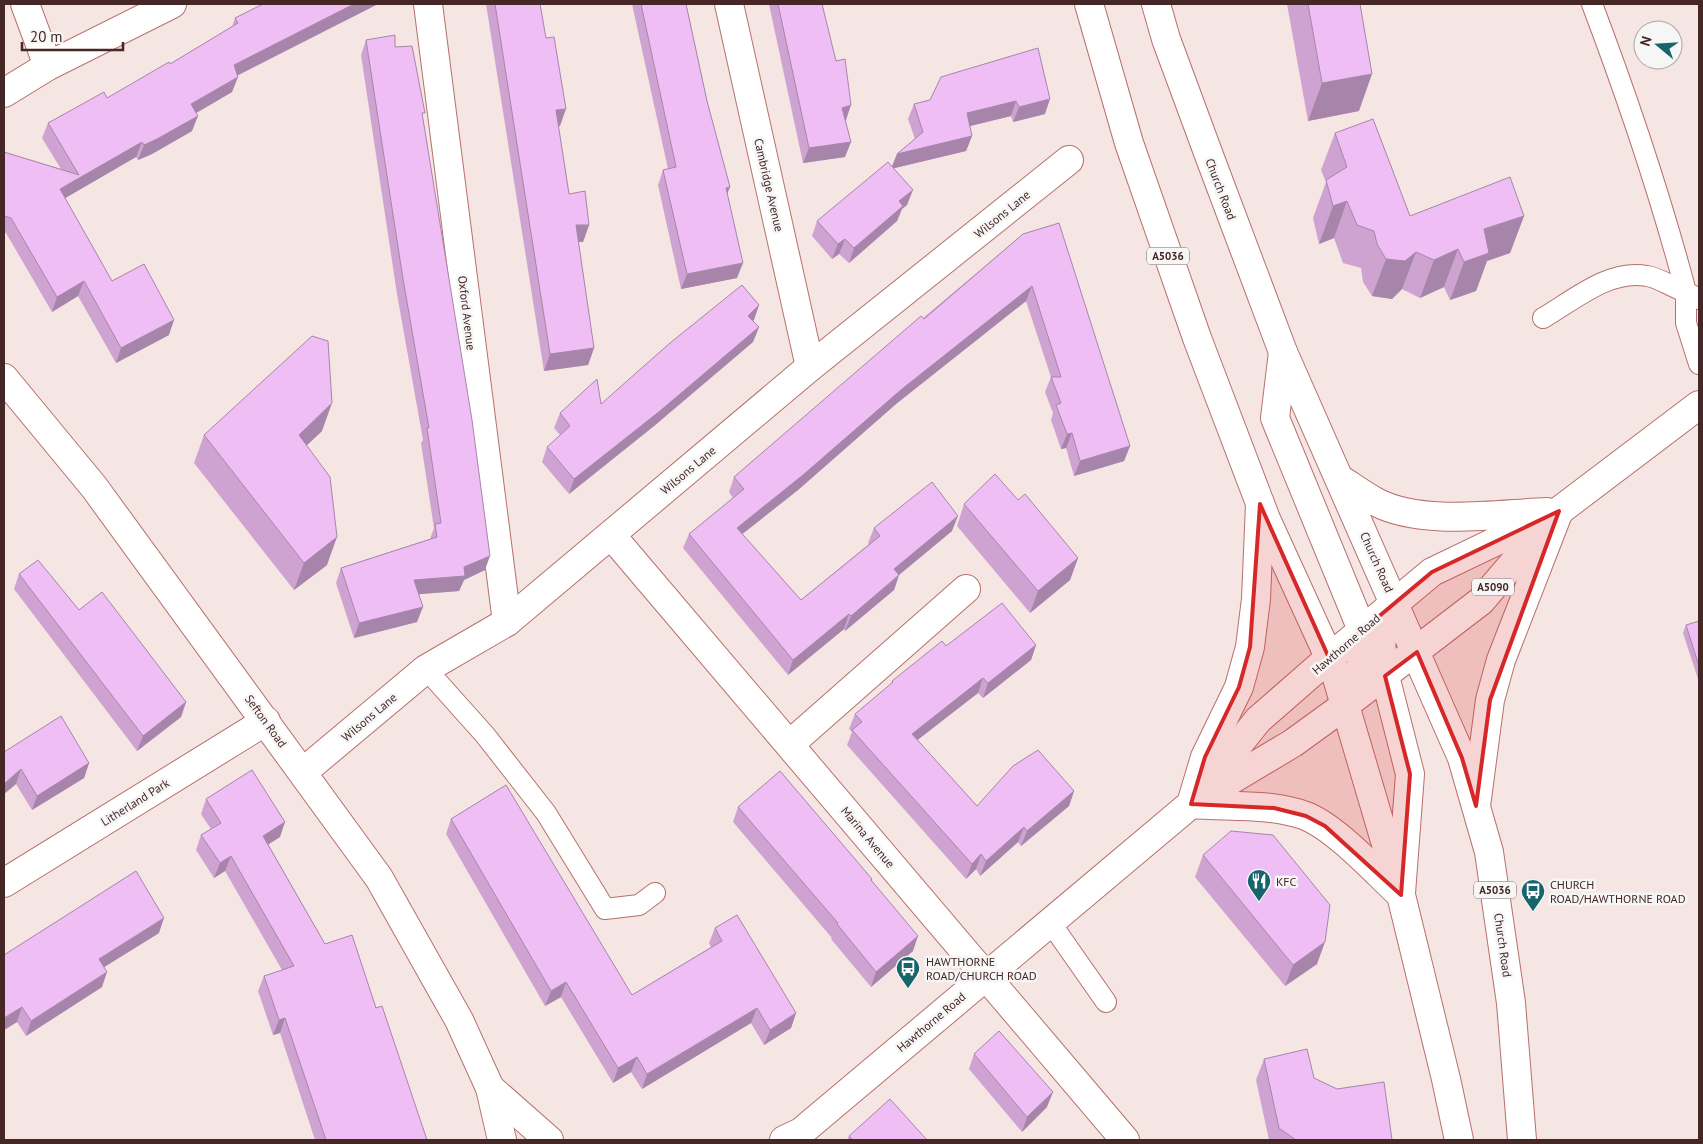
<svg xmlns="http://www.w3.org/2000/svg" width="1703" height="1144" font-family="'PT Sans',sans-serif">
  <rect width="100%" height="100%" fill="#f5e5e3"/>
  <g fill="none" stroke-linecap="round" stroke-linejoin="round">
    <g stroke="#b8706c" stroke-width="22">
      <g id="lane">
        <path d="M1592,4C1628,99 1660,194 1686,292L1699,299"/>
        <path d="M1543,318C1574,300 1609,269 1647,276C1660,278 1673,288 1686,292V323L1699,364"/>
        <path d="M426,669L485,735L546,813L605,909L639,905L655,893"/>
        <path d="M1050,922L1106,1002"/>
      </g>
    </g>
    <g stroke="#b8706c" stroke-width="30">
      <g id="street">
        <path d="M25,4L48,66"/>
        <path d="M428,4L507,622"/>
        <path d="M729,4L810,367"/>
        <path d="M4,93L48,66L172,4"/>
        <path d="M611,535L1125,1140"/>
        <path d="M790,744L966,589"/>
        <path d="M303,772L426,669L507,622L810,367L1069,160"/>
        <path d="M4,883L266,721"/>
      </g>
    </g>
    <g stroke="#b8706c" stroke-width="30">
      <g id="secondary">
        <path d="M4,378L94,487L379,878L459,1020L490,1088L502,1140"/>
        <path d="M1203,789L1258,720L1329,658"/>
        <path d="M1191,804L1205,757L1239,687L1250,647L1256,599L1260,504"/>
        <path d="M1191,804C1229,807 1271,803 1306,816C1336,828 1376,872 1401,895"/>
        <path d="M490,1088L549,1140"/>
        <path d="M784,1140L801,1132L1191,804L1293,743L1344,706L1361,668L1362,630L1275,418L1283,352"/>
      </g>
    </g>
    <g stroke="#b8706c" stroke-width="30">
      <g id="primary">
        <path d="M1340,479C1351,486 1363,495 1376,502C1422,526 1496,514 1547,512"/>
        <path d="M1395,603L1381,643L1385,676L1410,774L1401,893"/>
        <path d="M1329,658L1432,572L1559,511L1699,405"/>
        <path d="M1344,706L1481,601L1546,525"/>
        <path d="M1476,806L1490,700L1501,660L1559,511"/>
      </g>
    </g>
    <g stroke="#b8706c" stroke-width="30">
      <g id="highway">
        <path d="M1089,4L1129,143L1197,338L1266,519L1334,668L1401,895L1446,1079L1459,1140"/>
        <path d="M1156,4L1166,39L1210,158L1283,352L1462,758L1489,852L1511,1003L1522,1140"/>
      </g>
    </g>
    <use href="#lane" stroke="#fff" stroke-width="20"/>
    <use href="#street" stroke="#fff" stroke-width="28"/>
    <use href="#secondary" stroke="#fff" stroke-width="28"/>
    <use href="#primary" stroke="#fff" stroke-width="28"/>
    <use href="#highway" stroke="#fff" stroke-width="28"/>
  </g>
  <g fill="#cea3d2">
    <path d="M263,4H378L237,76L232,92L196,113L192,131L152,154L138,160L136,157L65,198L112,281L169,335L116,363L78,296L52,312L6,233H4V152L61,169L42,138L48,123L107,98L170,64L232,27L235,18Z"/>
    <path d="M486,4H540L560,126H558L569,194L589,225L583,242H578L594,348L588,365L544,371Z"/>
    <path d="M632,4H686L727,194L737,278L681,289L658,185L663,170L668,169Z"/>
    <path d="M769,4H822L846,120L845,157L803,163Z"/>
    <path d="M1287,4H1360L1359,111L1308,121Z"/>
    <path d="M366,40L395,47L423,119L485,570L464,580L459,591L419,594L417,622L354,638L336,583L341,568L430,539L434,528L421,443L423,440L397,294L361,55Z"/>
    <path d="M1038,48L1045,114L1013,122L1011,116L970,126L972,136L966,151L894,168L907,205L902,209L897,221L849,263L839,254L832,259L812,236L817,221L892,167L897,154L915,139L908,119L914,104L930,100Z"/>
    <path d="M1335,133L1410,216H1524L1510,253L1487,261L1476,291L1450,300L1444,287L1420,298L1402,289L1392,299L1372,296L1363,282L1361,268L1343,263L1334,238L1319,244L1313,218L1326,182L1321,170Z"/>
    <path d="M1023,234L1130,446L1124,461L1074,476L1066,448L1061,449L1051,420L1053,413L1045,392L1051,377L1026,301L896,404L798,490L742,534L801,600L869,544L868,543L874,528L952,531L899,575L894,590L845,631L844,629L788,675L683,548L689,534L733,498L729,492L734,477Z"/>
    <path d="M759,305L753,321L759,327L753,342L654,426L569,494L542,462L547,447L560,435L554,428L560,413L601,404Z"/>
    <path d="M322,431L307,445L327,565L294,590L194,463L204,435Z"/>
    <path d="M1018,500L1078,558L1070,580L1030,613L957,526L964,504Z"/>
    <path d="M19,574L186,702L181,717L137,751L14,589Z"/>
    <path d="M1699,621V682L1683,633L1686,625Z"/>
    <path d="M1036,645L1031,660L983,698L978,693L917,740L977,806L1074,791L1069,806L1021,846L1018,842L980,876L976,869L966,879L847,745L852,732L849,729L855,714L891,685L892,681L946,646Z"/>
    <path d="M4,752L89,763L84,778L32,810L16,784L4,794Z"/>
    <path d="M206,799L280,837L268,844L325,944L376,1008L427,1140H315L280,1033L273,1035L258,991L264,976L282,970L225,871L214,878L196,850L201,835L211,829L201,814Z"/>
    <path d="M738,807L872,879V881L913,951L871,987L831,939L832,938L733,822Z"/>
    <path d="M451,819L632,995L711,947L709,943L715,928L796,1013L791,1028L764,1045L751,1023L642,1089L631,1072L613,1083L561,997L545,1006L446,834Z"/>
    <path d="M1203,855L1317,964L1285,986L1195,877Z"/>
    <path d="M159,933L104,967L102,987L26,1036L17,1022L4,1030V955Z"/>
    <path d="M974,1054L1047,1107L1022,1132L969,1069Z"/>
    <path d="M1264,1059L1314,1078L1392,1140H1269L1256,1080Z"/>
    <path d="M849,1136L927,1140H847Z"/>
  </g>
  <g fill="#a785ab">
    <path d="M354,4H378L228,80L234,65Z"/>
    <path d="M1372,74L1359,111L1308,121L1322,83Z"/>
    <path d="M238,77L232,92L186,119L191,104Z"/>
    <path d="M1050,99L1045,114L1013,122L1019,107Z"/>
    <path d="M1016,101L1011,116L962,128L967,113Z"/>
    <path d="M851,105L846,120L837,123L842,108Z"/>
    <path d="M566,109L560,126L550,127L556,110Z"/>
    <path d="M198,116L192,131L152,154L138,160L144,145Z"/>
    <path d="M972,136L966,151L891,169L897,154Z"/>
    <path d="M142,142L136,157L55,204L60,189Z"/>
    <path d="M851,142L845,157L803,163L809,148Z"/>
    <path d="M730,187L724,202L726,188Z"/>
    <path d="M913,190L907,205L902,209L897,221L849,263L854,248L899,201Z"/>
    <path d="M1347,201L1334,238L1319,244L1333,206Z"/>
    <path d="M1524,216L1510,253L1487,261L1476,291L1450,300L1464,262L1484,229Z"/>
    <path d="M576,225H589L583,242H569Z"/>
    <path d="M845,239L839,254L832,259L838,244Z"/>
    <path d="M1458,249L1444,287L1420,298L1434,260Z"/>
    <path d="M1416,252L1402,289L1392,299L1372,296L1386,259Z"/>
    <path d="M743,263L737,278L681,289L687,274Z"/>
    <path d="M84,281L78,296L52,312L57,297Z"/>
    <path d="M1032,286L1026,301L896,404L798,490L731,543L737,528L902,389Z"/>
    <path d="M759,305L754,320L743,331L748,316Z"/>
    <path d="M174,320L169,335L116,363L121,348Z"/>
    <path d="M759,327L753,342L654,426L569,494L574,479Z"/>
    <path d="M594,348L588,365L544,371L550,354Z"/>
    <path d="M332,403L322,431L289,462L299,435Z"/>
    <path d="M1072,433L1066,448L1061,449L1067,434Z"/>
    <path d="M1130,446L1124,461L1074,476L1080,461Z"/>
    <path d="M958,516L952,531L888,584L894,569Z"/>
    <path d="M337,537L327,565L294,590L304,563Z"/>
    <path d="M490,556L485,570L464,580L459,591L409,595L414,580L464,567Z"/>
    <path d="M1078,558L1070,580L1030,613L1038,591Z"/>
    <path d="M899,575L894,590L845,631L851,616Z"/>
    <path d="M423,607L417,622L354,638L359,623Z"/>
    <path d="M849,614L844,629L788,675L793,660Z"/>
    <path d="M1036,645L1031,660L983,698L988,683Z"/>
    <path d="M983,678L978,693L906,749L912,734Z"/>
    <path d="M186,702L181,717L137,751L143,736Z"/>
    <path d="M89,763L84,778L32,810L37,796Z"/>
    <path d="M21,769L16,784L4,794V784Z"/>
    <path d="M1074,791L1069,806L1021,846L1027,831Z"/>
    <path d="M285,822L280,837L258,851L263,836Z"/>
    <path d="M1024,827L1018,842L980,876L986,861Z"/>
    <path d="M981,854L976,869L966,879L972,864Z"/>
    <path d="M231,856L225,871L214,878L220,863Z"/>
    <path d="M164,918L159,933L93,974L99,959Z"/>
    <path d="M918,936L913,951L871,987L876,972Z"/>
    <path d="M1325,942L1317,964L1285,986L1293,965Z"/>
    <path d="M107,972L102,987L26,1036L31,1021Z"/>
    <path d="M566,982L561,997L545,1006L551,991Z"/>
    <path d="M22,1007L17,1022L4,1030V1018Z"/>
    <path d="M757,1008L751,1023L642,1089L647,1074Z"/>
    <path d="M796,1013L791,1028L764,1045L770,1030Z"/>
    <path d="M285,1018L280,1033L273,1035L279,1020Z"/>
    <path d="M637,1057L631,1072L613,1083L618,1068Z"/>
    <path d="M1053,1092L1047,1107L1022,1132L1027,1117Z"/>
  </g>
  <g fill="#efbef4" stroke="#a785ab">
    <path d="M263,4H354L234,65L238,77L191,104L198,116L157,139L144,145L142,142L60,189L112,281L144,264L174,320L121,348L84,281L57,297L11,218L4,216V152L79,175L48,123L104,92L107,98L169,62L170,64L238,23L235,18Z"/>
    <path d="M495,4H540L546,38L554,37L566,109L556,110L569,194L585,191L589,225H576L594,348L550,354Z"/>
    <path d="M641,4H686L707,101L730,187L726,188L743,263L687,274L663,170L676,167Z"/>
    <path d="M778,4H822L836,61L845,59L851,105L842,108L851,142L809,148Z"/>
    <path d="M1308,4H1360L1372,74L1322,83Z"/>
    <path d="M395,35V47L412,46L425,113H422L472,420L490,556L464,567L465,576L414,580L423,607L359,623L341,568L437,537L435,524L441,523L427,428H429L403,279L366,40Z"/>
    <path d="M1038,48L1050,99L1019,107L1016,101L967,113L972,136L897,154L923,132L914,104L930,100L941,77Z"/>
    <path d="M1373,119L1410,216L1510,177L1524,216L1484,229L1489,253L1464,262L1458,249L1434,260L1416,252L1405,261L1386,259L1377,244L1374,231L1357,225L1347,201L1333,206L1326,180L1347,167L1335,133Z"/>
    <path d="M888,162L913,190L899,201L903,206L854,248L845,239L838,244L817,221Z"/>
    <path d="M1059,223L1130,446L1080,461L1072,433L1067,434L1056,405L1061,403L1051,377H1061L1032,286L902,389L803,475L737,528L801,600L880,536L874,528L932,482L958,516L894,569L899,575L851,616L849,614L793,660L689,534L744,489L734,477L921,316L924,319L1023,234Z"/>
    <path d="M742,285L759,305L748,316L759,327L660,411L574,479L547,447L570,426L560,413L597,379L601,404L670,343Z"/>
    <path d="M312,336L328,341L332,403L299,435L330,477L337,537L304,563L204,435Z"/>
    <path d="M995,474L1018,500L1025,494L1078,558L1038,591L964,504Z"/>
    <path d="M38,560L79,610L102,592L186,702L143,736L19,574Z"/>
    <path d="M1002,603L1036,645L988,683L983,678L912,734L977,806L1013,766L1038,750L1074,791L1027,831L1024,827L986,861L981,854L972,864L852,730L862,722L855,714L893,682L892,681L942,641L946,646Z"/>
    <path d="M1699,621V666L1686,625Z"/>
    <path d="M61,716L89,763L37,796L21,769L4,784V752Z"/>
    <path d="M252,770L285,822L263,836L325,944L352,935L376,1008L382,1006L427,1140H326L285,1018L279,1020L264,976L294,966L231,856L220,863L201,835L221,823L206,799Z"/>
    <path d="M780,771L872,879L871,880L918,936L876,972L837,924L838,923L738,807Z"/>
    <path d="M506,785L632,995L722,941L715,928L737,915L796,1013L770,1030L757,1008L647,1074L637,1057L618,1068L566,982L551,991L451,819Z"/>
    <path d="M1231,831L1273,835L1330,905L1325,942L1293,965L1203,855Z"/>
    <path d="M136,871L164,918L99,959L107,972L31,1021L22,1007L4,1018V955Z"/>
    <path d="M999,1031L1053,1092L1027,1117L974,1054Z"/>
    <path d="M1307,1049L1314,1078L1337,1089L1384,1082L1392,1140H1296L1279,1128L1264,1059Z"/>
    <path d="M890,1099L927,1140H853L849,1136Z"/>
  </g>
  <path fill="#d62828" fill-opacity="0.2" stroke="#d62828" stroke-width="4" stroke-linejoin="round" d="M1260,504L1329,658L1432,572L1559,511L1490,700L1476,806L1462,758L1417,652L1385,676L1410,774L1401,895L1325,826L1306,816L1274,808L1191,804L1205,757L1239,687L1250,647Z"/>
  <defs>
    <g id="restaurant-pin" transform="scale(1.25)"><path d="M0 17L-7.5 6A9.5 9.5 0 1 1 7.5 6Z" fill="#17656c" stroke="#f6f6f6"/><path d="M-5-6h1v4h1v-4h1v4h1v-4h1v5L-1.5 .5V6h-2V.5L-5-1ZM5-6V6H3V1.5H1.5Q1.5-4 5-6Z" fill="#fff"/></g>
    <g id="bus-pin" transform="scale(1.25)"><path d="M0 17L-7.5 6A9.5 9.5 0 1 1 7.5 6Z" fill="#17656c" stroke="#f6f6f6"/><path d="M-5-6H5V4H4V6H2V4H-2V6H-4V4H-5ZM-3.5-4V0h7V-4ZM-3.5 1.2v1.5H-2V1.2ZM2 1.2v1.5H3.5V1.2Z" fill="#fff"/></g>
  </defs>
  <g fill-rule="evenodd">
    <use href="#restaurant-pin" x="1259" y="881"/>
    <use href="#bus-pin" x="1533" y="891"/>
    <use href="#bus-pin" x="908" y="968"/>
  </g>
  <g text-anchor="middle" dominant-baseline="central" stroke-width="5" stroke-linejoin="round" paint-order="stroke">
    <g fill="#f6f6f6" stroke="#7a6564" stroke-width="1">
      <rect x="1147" y="247.5" width="42" height="17" rx="4"/>
      <rect x="1472" y="578.5" width="42" height="17" rx="4"/>
      <rect x="1474" y="881.5" width="42" height="17" rx="4"/>
    </g>
    <g font-size="11" font-weight="bold" fill="#452725">
      <text x="1168" y="256">A5036</text>
      <text x="1493" y="587">A5090</text>
      <text x="1495" y="890">A5036</text>
    </g>
    <g font-size="12" fill="#452725" stroke="#f6f6f6">
      <text transform="translate(769 185) rotate(77)">Cambridge Avenue</text>
      <text transform="translate(1221 189) rotate(69)">Church Road</text>
      <text transform="translate(1002 214) rotate(-39)">Wilsons Lane</text>
      <text transform="translate(467 313) rotate(83)">Oxford Avenue</text>
      <text transform="translate(688 470) rotate(-40)">Wilsons Lane</text>
      <text transform="translate(1377 562) rotate(66)">Church Road</text>
      <text transform="translate(1346 644) rotate(-41)">Hawthorne Road</text>
      <text transform="translate(369 717) rotate(-40)">Wilsons Lane</text>
      <text transform="translate(266 721) rotate(54)">Sefton Road</text>
      <text transform="translate(135 802) rotate(-32)">Litherland Park</text>
      <text transform="translate(868 837) rotate(50)">Marina Avenue</text>
      <text transform="translate(1503 945) rotate(82)">Church Road</text>
      <text transform="translate(931 1022) rotate(-40)">Hawthorne Road</text>
    </g>
    <g font-size="12" fill="#452725" stroke="#f6f6f6" text-anchor="start">
      <text x="1276" y="881">KFC</text>
      <text x="1550" y="884">CHURCH<tspan x="1550" dy="14">ROAD/HAWTHORNE ROAD</tspan></text>
      <text x="926" y="961">HAWTHORNE<tspan x="926" dy="14">ROAD/CHURCH ROAD</tspan></text>
    </g>
  </g>
  <rect width="1703" height="1144" fill="none" stroke="#452725" stroke-width="10"/>
  <g transform="translate(1658 45) rotate(288)"><circle r="24" fill="#f6f6f6" stroke="#afa3a2"/>
  <path d="M0-4L9 19L0 12L-9 19Z" fill="#17656c"/>
  <text y="-8" font-size="14" font-weight="bold" text-anchor="middle" fill="#452725">N</text>
  </g>
  <path d="M22 42v8h101v-8" fill="none" stroke="#452725" stroke-width="2.5"/>
  <text x="30" y="42" font-size="15" fill="#452725" stroke="#f6f6f6" stroke-width="4" paint-order="stroke">20 m</text>
</svg>
